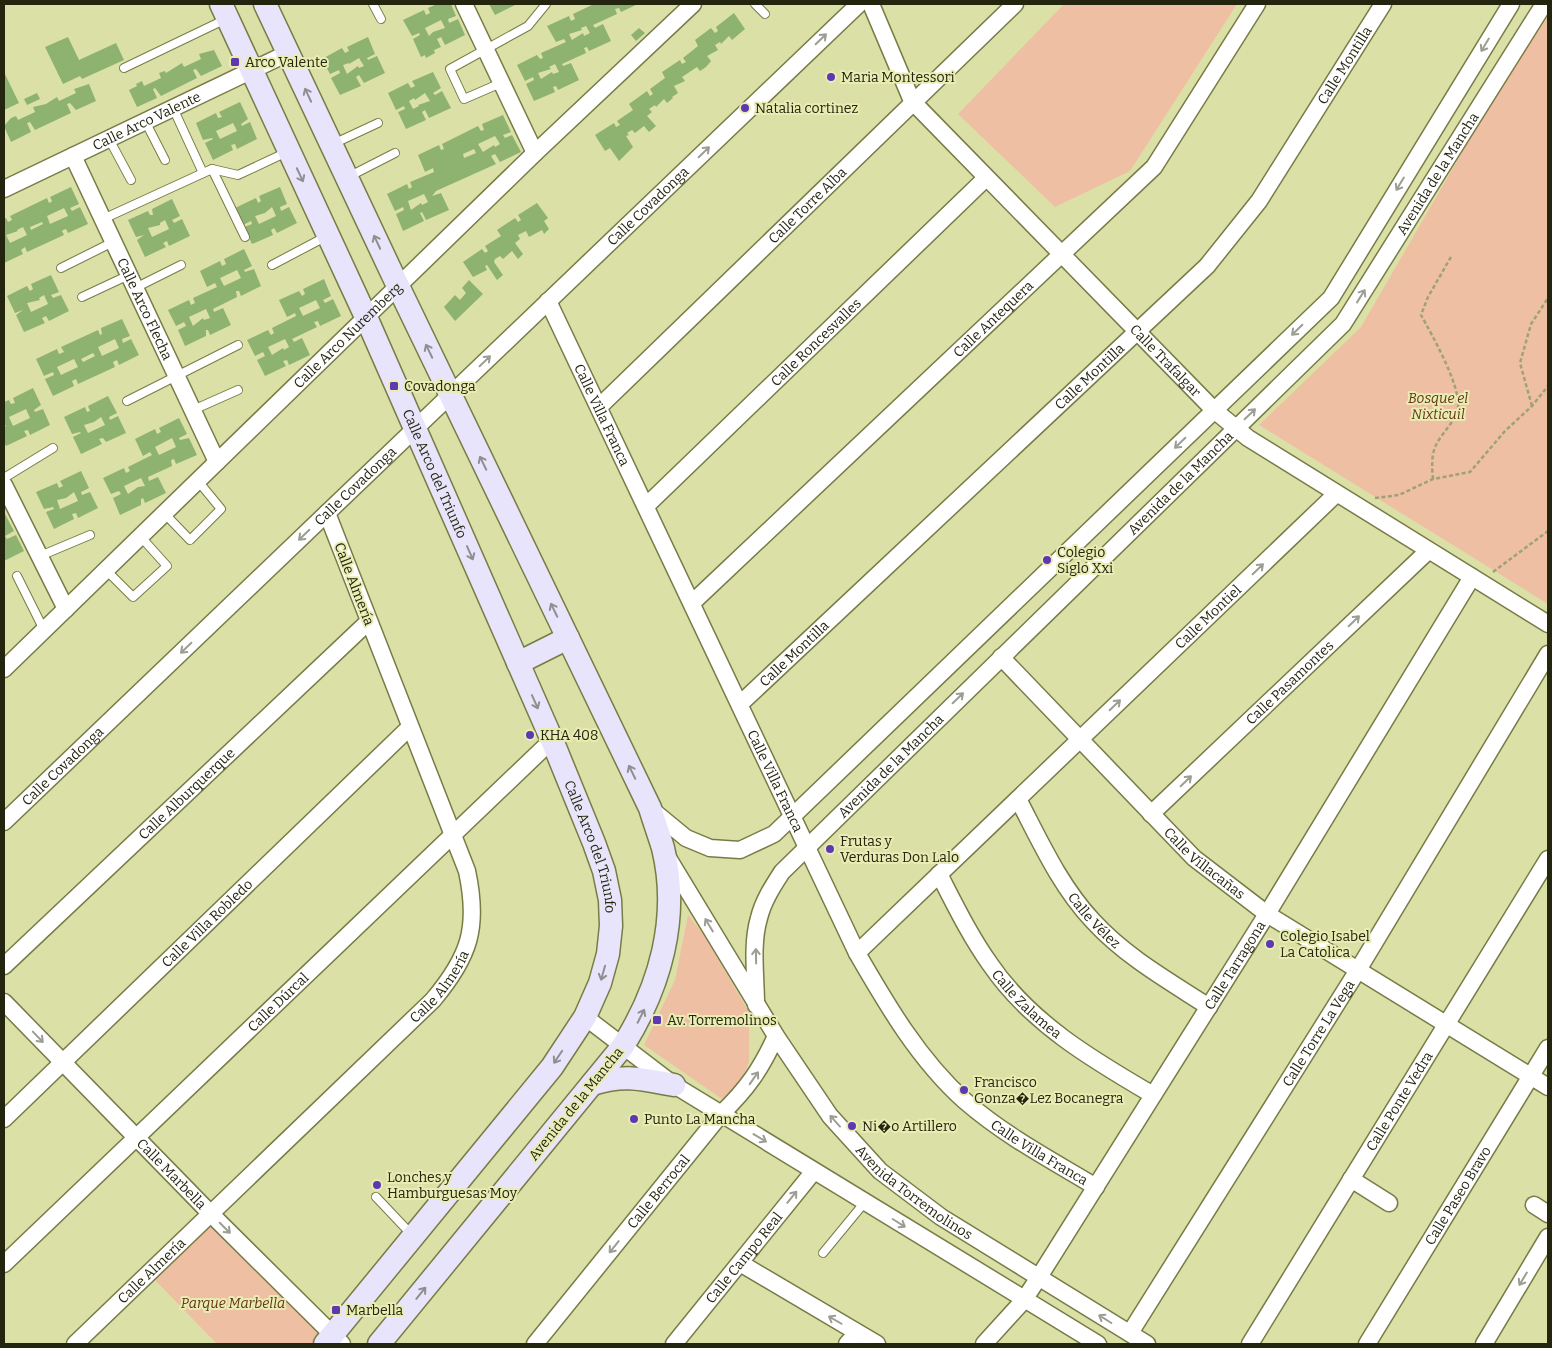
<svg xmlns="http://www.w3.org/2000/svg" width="1552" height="1348" font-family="Bitter,serif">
  <rect width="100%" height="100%" fill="#dbe0a7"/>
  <g fill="#efbfa3">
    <path d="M1064,4H1237L1130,171L1055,207L958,114Z"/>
    <path d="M1548,4V604L1259,425L1361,327Z"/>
    <path d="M688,915L703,934L749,1012V1062L741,1081L722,1099L644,1045L675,980Z"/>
    <path d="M209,1220L324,1336L317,1344H217L152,1277Z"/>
  </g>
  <g fill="#8eb270" fill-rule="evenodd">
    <path d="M437,4H451L456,16L448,19L449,23L458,19L465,35L445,45L441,37L437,39L441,47L434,50L435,53L426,58L425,55L421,57L413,39L420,35L419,33L412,36L403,20L424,10L426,15L430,13L428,8ZM441,20L445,28L433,32L429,36L425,28Z"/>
    <path d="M489,4H515V5L495,15Z"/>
    <path d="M594,4H638L621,12L619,8L615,9L617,14L593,25L595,28L603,24L611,41L589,51L587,47L584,48L586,53L562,64L563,66L571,63L579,80L558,90L556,86L553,87L555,92L534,101L526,84L534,80L533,77L525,81L517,65L537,55L540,59L543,58L541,53L566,42L564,39L556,42L547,26L569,16L571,21L575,19L573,14ZM586,26L590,33L584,36L583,33L572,40L569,34L582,30L581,28ZM555,64L559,72L553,74L552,72L541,79L538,73L551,69L549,67Z"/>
    <path d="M734,13L745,29L732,40L729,36L721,44L720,42L715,45L718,50L707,56L711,61L706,67L700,71L697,67L682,77L685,81L674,86L678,93L672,97L673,98L667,103L664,99L656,107L655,105L649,109L652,112L647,116L656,126L649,132L644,126L635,133L632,130L627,133L629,135L626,136L633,147L619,161L610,148L605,151L595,135L614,123L616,127L620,125L617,121L633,110L629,104L647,91L650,96L653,94L650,89L665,78L662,72L680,60L682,64L686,62L683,58L698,46L695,40L711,28L715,33L718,31L716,27Z"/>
    <path d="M639,28L645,33L636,41L631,35Z"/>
    <path d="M68,37L79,60L116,43L124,60L82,79L80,76L63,84L45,47Z"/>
    <path d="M368,37L375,54L367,58L368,60L377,56L385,73L364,83L359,75L356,77L361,86L340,95L331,78L340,73L339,70L330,74L322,59L342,48L345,53L349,51L347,47ZM359,58L364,66L359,68L358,66L347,74L343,65L349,63V64Z"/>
    <path d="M214,50L222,66L201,76L196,69L193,70L197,78L161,96L155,88L153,89L157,98L137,107L129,90L137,86L136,84L142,81L144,86L161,78L159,73L165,71L166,73L182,63L184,67L201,59L199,54Z"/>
    <path d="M4,72L19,103L4,110Z"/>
    <path d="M433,72L441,88L433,93L435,95L442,91L451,108L429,118L425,110L422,112L426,120L406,129L398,112L405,109L404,106L396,110L388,93L408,83L411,88L415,86L412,81ZM425,93L430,101L418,105L419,106L413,109L409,101L414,98L415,100Z"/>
    <path d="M89,84L96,101L76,110L70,103L67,104L71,113L35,130L30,122L27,123L31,132L11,142L4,126L11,118L16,116L18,120L35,112L33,107L46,104L57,97L59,101L76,93L74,89Z"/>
    <path d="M37,93L40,99L27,105L24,99Z"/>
    <path d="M240,102L248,119L241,124L242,126L250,122L257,139L237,149L235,144L231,145L233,150L213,160L205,143L213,139L212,138L203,140L196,123L216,113L218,118L222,117L219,112ZM233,123L237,131L220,139L216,131Z"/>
    <path d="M503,115L511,132L503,135L505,138L512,135L521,152L500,162L495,154L491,156L496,164L436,191L432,196L441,193L449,210L426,220L422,212L420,213L424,221L403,231L396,214L404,210L403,207L395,211L387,194L407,184L409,189L412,187L410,182L434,172L433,168L425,172L418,155L439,145L441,150L444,149L442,144L478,126L481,131L484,130L482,124ZM495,136L500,144L495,147L494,145L483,152L478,144ZM474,149L476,153L464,158L463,154ZM424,194L428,202L422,205L421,203L411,210L408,201Z"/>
    <path d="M71,187L79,204L70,208L72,211L80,207L88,224L68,233L66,229L63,230L62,231L64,235L27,252L25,247L21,250L23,254L4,263V219L6,218L8,222L12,220L10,216L47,198L49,203L51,202L52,201L50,197ZM64,208L68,216L50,224L47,216ZM42,222L43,224L31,230L30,227ZM23,227L27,235L10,243L6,235L18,231L17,230Z"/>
    <path d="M280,187L287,204L280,207L281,211L289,207L297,223L277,233L274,228L271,230L273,235L252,244L244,227L252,224L251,221L243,225L235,208L256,198L258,203L261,201L259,196ZM272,207L276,216L259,224L255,216L265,213Z"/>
    <path d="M172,199L180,216L172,220L174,223L182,219L190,236L169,246L167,241L163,243L166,247L145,257L137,240L144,235L136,237L128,220L148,211L150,215H153L152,209ZM165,220L169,229L152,237L148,228L160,225V223Z"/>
    <path d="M537,203L548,218L544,221L549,229L544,234L542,230L529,237L526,231L518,235L520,239L515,243L523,254L518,259L512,251L503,259L500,256L495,259L494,262L503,275L497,280L487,265L485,266L487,270L473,277L463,262L482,249L485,253L488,251L485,246L501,236L497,230L515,218L518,222L521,220L518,215Z"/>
    <path d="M244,249L252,266L244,270L245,272L254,269L261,286L241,296L239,291H236L237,297L213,309L214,312L223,308L231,325L210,335L208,330H206V336L185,346L178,330L186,326L184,322L176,326L168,310L189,300L191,305L195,303L193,298L217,287L215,283L207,287L200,271L220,261L222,266L226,264L224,259ZM237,270L241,278L224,286L220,278ZM206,309L210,318L204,320L203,318L193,326L189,317Z"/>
    <path d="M51,275L59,292L51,295L53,298L61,295L69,311L49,321L46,316L42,318L45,323L24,332L16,315L23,310L15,313L7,296L27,286L30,291L33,289L31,284ZM44,295L48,304L31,312L27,303L40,300L39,298Z"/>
    <path d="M324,279L331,296L323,300L325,303L333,299L341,316L320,326L318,321L314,322L317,327L292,339L294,342L302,338L310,355L289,365L287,360L283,361L286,366L265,376L257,360L265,356L263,352L255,356L247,340L268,330L271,335L274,333L272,328L296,316L295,313L287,317L279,300L299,291L302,296L305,294L303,289ZM316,300L320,308L303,316L299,308ZM285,339L289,347L284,350L283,348L272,355L268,347Z"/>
    <path d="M469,280L483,294L455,321L444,307L455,295L460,300L466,293L462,288Z"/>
    <path d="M122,319L130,336L122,339L123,343L131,339L139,355L119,365L117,360L113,362L115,367L78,384L76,379L72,381L74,386L53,396L45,379L54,375L53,372L44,376L36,359L57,349L59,354L64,352L61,347L98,330L100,335L102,334L101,328ZM115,339L119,348L102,356L98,347ZM93,353L95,356L83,362L81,359ZM74,359L78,367L61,375L57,367Z"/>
    <path d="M33,388L41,405L34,410L35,412L43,409L50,425L30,435L28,430L24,431L27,436L6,446L4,442V427L6,426L4,423V402L9,400L11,404L15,403L13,398ZM26,409L30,418L13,426L9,417Z"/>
    <path d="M108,396L117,413L109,417L110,420L118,416L126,433L106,442L103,438L99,439L102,444L81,454L73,437L81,433L80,432L72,434L64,417L85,407L87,412L90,411L88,406ZM101,417L105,425L88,433L84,425L94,422Z"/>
    <path d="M179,418L187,434L179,438L180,440L189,438L197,455L176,464L174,459L171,460L172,466L148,477L149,481L158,477L166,493L145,503L143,498L141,499V505L120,515L113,498L121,494L119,491L111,494L103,478L124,468L126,473L130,471L128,467L152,455L150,452L143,456L135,439L155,429L157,434L161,432L159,428ZM172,438L176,447L159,455L155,447ZM141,478L145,486L138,487L128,494L124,486Z"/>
    <path d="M81,471L89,488L81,492L82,495L90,492L98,508L78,518L76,513L72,514L74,519L54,529L46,512L54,509L53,507L44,509L36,492L57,483L59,488L63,486L60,481ZM74,492L78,501L60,509L57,500L66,498Z"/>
    <path d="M5,514L14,531L5,536L7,539L16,535L24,551L4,561Z"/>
  </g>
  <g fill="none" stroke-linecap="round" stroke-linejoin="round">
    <g stroke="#787b46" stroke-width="10">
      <g id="lane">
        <path d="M373,4L381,19"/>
        <path d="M755,4L765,14"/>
        <path d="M124,68L226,19"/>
        <path d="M501,83L464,99L450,69L528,26L546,4"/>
        <path d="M173,108L203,173"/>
        <path d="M145,121L165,160"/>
        <path d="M109,139L131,180"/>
        <path d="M333,144L378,123"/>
        <path d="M212,169L245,237"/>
        <path d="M348,177L395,153"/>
        <path d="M103,219L212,169L238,175L287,152"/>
        <path d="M272,265L327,236"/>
        <path d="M61,268L113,242"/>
        <path d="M135,288L181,265"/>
        <path d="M82,297L129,275"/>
        <path d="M127,401L238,345"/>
        <path d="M193,410L238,390"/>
        <path d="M4,478L53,448"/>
        <path d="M164,513L190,540L221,509L198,481"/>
        <path d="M40,556L90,535"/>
        <path d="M106,570L133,597L167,566L140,536"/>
        <path d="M17,576L44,630"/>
        <path d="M376,1197L412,1235"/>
        <path d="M823,1253L865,1202"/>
      </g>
    </g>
    <g stroke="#787b46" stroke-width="19">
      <g id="street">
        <path d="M464,4L535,153"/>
        <path id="s1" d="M871,4L912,101L1214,410L1248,438L1548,624"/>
        <path id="s2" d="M73,156L217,462"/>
        <path id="s3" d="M4,189L288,53"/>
        <path id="s4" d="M548,301L857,953C887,1005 919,1060 965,1101C1004,1135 1051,1160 1096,1187"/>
        <path id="s5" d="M599,407L1015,4"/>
        <path d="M4,485L66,609"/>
        <path id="s6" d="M646,506L986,178"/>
        <path id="s7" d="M692,603L1154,167L1257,4"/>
        <path id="s8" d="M1001,657L1194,858L1267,914L1548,1087"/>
        <path id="s9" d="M4,669L535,153L693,4"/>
        <path id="s10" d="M740,704L1207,266L1259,201L1383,4"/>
        <path id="s11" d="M1018,799C1040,841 1060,886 1093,921C1126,957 1169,981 1209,1007"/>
        <path d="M652,810L686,838L710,848L740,850L774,834L1331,298L1511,4"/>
        <path id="s12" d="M1151,814L1428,551"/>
        <path id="s13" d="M4,822L859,4"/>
        <path id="s14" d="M668,858L776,1036L830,1116L880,1171L941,1217L1147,1344"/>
        <path id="s15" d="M939,874C955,905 970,936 990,964C1030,1023 1093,1060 1153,1095"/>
        <path id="s16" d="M857,953L1336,494"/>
        <path id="s17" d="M4,966L368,622"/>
        <path id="s18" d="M4,1002L210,1213L342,1344"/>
        <path id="s19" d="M756,1005C756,977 751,945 759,918C763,901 773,886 782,872L1343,324L1544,4"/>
        <path d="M585,1017L674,1085L1098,1344"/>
        <path id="s20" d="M4,1119L410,727"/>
        <path d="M1351,1179L1389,1203"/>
        <path d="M1534,1205L1548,1214"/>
        <path d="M740,1263L877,1344"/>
        <path id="s21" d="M4,1264L552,740"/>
        <path id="s22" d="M1130,1333L1358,970L1548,654"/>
        <path id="s23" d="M75,1344L433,1000C470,956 479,927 467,871L327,513"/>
        <path id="s24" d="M535,1344L721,1114C747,1089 761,1069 776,1036"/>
        <path id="s25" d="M674,1344L814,1171"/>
        <path d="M847,1344L857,1333"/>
        <path id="s26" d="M984,1344L1024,1300L1039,1277L1267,914L1472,577"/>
        <path id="s27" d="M1250,1344L1548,859"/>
        <path id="s28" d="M1367,1344L1548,1048"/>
        <path d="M1484,1344L1548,1237"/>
      </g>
    </g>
    <g stroke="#787b46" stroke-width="25">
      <g id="secondary">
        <path id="s29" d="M221,4L366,317L552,740L594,843L604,871L610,900L611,926L608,954L600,983L585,1017L552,1067L325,1344"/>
        <path d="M265,4L398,286L650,808C654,821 659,835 663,848C680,918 660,987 623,1046L379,1344"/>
        <path d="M518,663L568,638"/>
        <path d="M592,1084C625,1074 641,1079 674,1085"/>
      </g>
    </g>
    <g stroke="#9ea275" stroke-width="2.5" stroke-dasharray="4 2.5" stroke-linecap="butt">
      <path d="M1532,406L1520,363L1531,324L1548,298"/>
      <path d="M1433,479C1432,469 1431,455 1436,445C1442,432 1455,423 1458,408C1461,386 1432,335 1421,315L1428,297L1452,255"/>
      <path d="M1375,498L1399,495L1433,479L1470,472L1505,431L1532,406L1548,386"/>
      <path d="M1493,572L1548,531"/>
    </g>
    <use href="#lane" stroke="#fff" stroke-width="8"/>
    <use href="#street" stroke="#fff" stroke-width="16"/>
    <use href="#secondary" stroke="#e8e4fb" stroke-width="22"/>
  </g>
  <defs><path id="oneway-shaft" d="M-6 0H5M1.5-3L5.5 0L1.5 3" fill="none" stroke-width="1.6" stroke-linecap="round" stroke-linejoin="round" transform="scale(1.25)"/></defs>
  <g stroke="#9c9d93">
    <use href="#oneway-shaft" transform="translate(821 39) rotate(-44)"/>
    <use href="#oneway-shaft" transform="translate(1485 45) rotate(121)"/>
    <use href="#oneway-shaft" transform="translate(704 152) rotate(-44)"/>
    <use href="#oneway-shaft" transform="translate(1400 184) rotate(121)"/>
    <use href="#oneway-shaft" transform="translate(1361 296) rotate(-58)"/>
    <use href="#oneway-shaft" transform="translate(1297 330) rotate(136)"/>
    <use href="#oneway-shaft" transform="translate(485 361) rotate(-44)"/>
    <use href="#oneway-shaft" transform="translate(1250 414) rotate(-44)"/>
    <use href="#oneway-shaft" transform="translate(1180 443) rotate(136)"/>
    <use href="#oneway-shaft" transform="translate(304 535) rotate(136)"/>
    <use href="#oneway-shaft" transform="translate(1258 569) rotate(-44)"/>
    <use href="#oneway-shaft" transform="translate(1354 621) rotate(-44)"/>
    <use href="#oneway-shaft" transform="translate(186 648) rotate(136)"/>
    <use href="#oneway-shaft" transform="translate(958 698) rotate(-44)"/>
    <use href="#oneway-shaft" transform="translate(1115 705) rotate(-44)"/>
    <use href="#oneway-shaft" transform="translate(1186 781) rotate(-44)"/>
    <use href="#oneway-shaft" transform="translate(709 925) rotate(-121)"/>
    <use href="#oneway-shaft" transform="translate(756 956) rotate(-91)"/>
    <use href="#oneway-shaft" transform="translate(38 1037) rotate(46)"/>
    <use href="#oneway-shaft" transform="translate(754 1078) rotate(-55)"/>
    <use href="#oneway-shaft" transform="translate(835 1121) rotate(-132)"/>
    <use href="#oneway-shaft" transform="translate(760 1138) rotate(31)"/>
    <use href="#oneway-shaft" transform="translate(792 1197) rotate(-51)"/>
    <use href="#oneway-shaft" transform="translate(899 1223) rotate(32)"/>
    <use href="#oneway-shaft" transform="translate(225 1228) rotate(45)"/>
    <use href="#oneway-shaft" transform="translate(614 1247) rotate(129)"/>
    <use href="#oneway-shaft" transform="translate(1523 1279) rotate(121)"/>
    <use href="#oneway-shaft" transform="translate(1105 1319) rotate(-148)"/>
    <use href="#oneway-shaft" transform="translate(835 1320) rotate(-150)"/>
  </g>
  <g stroke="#908e91">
    <use href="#oneway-shaft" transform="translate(308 95) rotate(-115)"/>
    <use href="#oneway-shaft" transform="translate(300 175) rotate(65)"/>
    <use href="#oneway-shaft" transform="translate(377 242) rotate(-115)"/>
    <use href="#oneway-shaft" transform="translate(429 351) rotate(-116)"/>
    <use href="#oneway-shaft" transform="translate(483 463) rotate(-116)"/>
    <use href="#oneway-shaft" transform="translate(470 553) rotate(66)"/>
    <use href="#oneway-shaft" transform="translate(554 610) rotate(-116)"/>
    <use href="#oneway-shaft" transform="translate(535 702) rotate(66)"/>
    <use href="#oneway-shaft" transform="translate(632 772) rotate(-116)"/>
    <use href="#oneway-shaft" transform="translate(603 973) rotate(106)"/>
    <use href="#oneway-shaft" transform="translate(641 1016) rotate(-63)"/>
    <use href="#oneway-shaft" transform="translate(558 1057) rotate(124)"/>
    <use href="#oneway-shaft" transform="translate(421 1293) rotate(-51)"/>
  </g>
  <g fill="#5d38b1" stroke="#e9edb4" stroke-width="2">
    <rect x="230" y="57" width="10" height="10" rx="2.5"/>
    <circle cx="831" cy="77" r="5"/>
    <circle cx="745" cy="108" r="5"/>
    <rect x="389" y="381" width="10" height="10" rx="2.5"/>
    <circle cx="1047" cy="560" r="5"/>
    <circle cx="530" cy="735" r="5"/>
    <circle cx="830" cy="849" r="5"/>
    <circle cx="1270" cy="944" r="5"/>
    <rect x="652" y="1015" width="10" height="10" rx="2.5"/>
    <circle cx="964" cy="1090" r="5"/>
    <circle cx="634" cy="1119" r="5"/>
    <circle cx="852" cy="1126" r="5"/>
    <circle cx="377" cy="1185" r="5"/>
    <rect x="331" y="1305" width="10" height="10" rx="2.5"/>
  </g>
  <g text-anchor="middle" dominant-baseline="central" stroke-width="4" stroke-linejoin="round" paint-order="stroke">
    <g font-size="14" fill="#24250f" stroke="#e9edb4" text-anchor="start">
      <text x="245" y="62">Arco Valente</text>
      <text x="841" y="77">Maria Montessori</text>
      <text x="755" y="108">Natalia cortinez</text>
      <text x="404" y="386">Covadonga</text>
      <text x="1057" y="552">Colegio<tspan x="1057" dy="16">Siglo Xxi</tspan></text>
      <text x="540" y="735">KHA 408</text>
      <text x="840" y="841">Frutas y<tspan x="840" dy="16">Verduras Don Lalo</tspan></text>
      <text x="1280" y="936">Colegio Isabel<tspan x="1280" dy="16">La Catolica</tspan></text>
      <text x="667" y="1020">Av. Torremolinos</text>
      <text x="974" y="1082">Francisco<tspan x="974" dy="16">Gonza�Lez Bocanegra</tspan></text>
      <text x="644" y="1119">Punto La Mancha</text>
      <text x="862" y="1126">Ni�o Artillero</text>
      <text x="387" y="1177">Lonches y<tspan x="387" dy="16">Hamburguesas Moy</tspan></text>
      <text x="346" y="1310">Marbella</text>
    </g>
    <g font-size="14" fill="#24250f" stroke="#e9edb4">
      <text stroke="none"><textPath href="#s10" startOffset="884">Calle Montilla</textPath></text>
      <text stroke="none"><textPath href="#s3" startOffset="158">Calle Arco Valente</textPath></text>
      <text stroke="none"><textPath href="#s19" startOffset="1101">Avenida de la Mancha</textPath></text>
      <text stroke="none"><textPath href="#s5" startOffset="290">Calle Torre Alba</textPath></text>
      <text stroke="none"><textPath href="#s13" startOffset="891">Calle Covadonga</textPath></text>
      <text stroke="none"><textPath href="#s2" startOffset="169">Calle Arco Flecha</textPath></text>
      <text stroke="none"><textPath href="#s7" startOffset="414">Calle Antequera</textPath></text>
      <text stroke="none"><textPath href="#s9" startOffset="479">Calle Arco Nuremberg</textPath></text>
      <text stroke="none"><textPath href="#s6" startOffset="236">Calle Roncesvalles</textPath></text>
      <text stroke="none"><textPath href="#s1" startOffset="468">Calle Trafalgar</textPath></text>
      <text stroke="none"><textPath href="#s10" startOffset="479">Calle Montilla</textPath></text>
      <text stroke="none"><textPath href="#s4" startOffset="126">Calle Villa Franca</textPath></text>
      <text stroke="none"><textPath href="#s29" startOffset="516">Calle Arco del Triunfo</textPath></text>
      <text stroke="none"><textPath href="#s19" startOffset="696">Avenida de la Mancha</textPath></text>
      <text stroke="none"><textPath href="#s13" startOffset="486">Calle Covadonga</textPath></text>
      <text transform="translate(354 584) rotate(69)">Calle Almería</text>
      <text stroke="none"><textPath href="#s16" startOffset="486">Calle Montiel</textPath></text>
      <text stroke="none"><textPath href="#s10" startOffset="74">Calle Montilla</textPath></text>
      <text stroke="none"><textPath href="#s12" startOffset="191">Calle Pasamontes</textPath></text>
      <text stroke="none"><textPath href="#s19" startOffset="291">Avenida de la Mancha</textPath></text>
      <text stroke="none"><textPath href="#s13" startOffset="81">Calle Covadonga</textPath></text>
      <text stroke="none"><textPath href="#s4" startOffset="531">Calle Villa Franca</textPath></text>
      <text stroke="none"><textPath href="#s17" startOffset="251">Calle Alburquerque</textPath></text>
      <text stroke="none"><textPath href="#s29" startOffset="921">Calle Arco del Triunfo</textPath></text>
      <text stroke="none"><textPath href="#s8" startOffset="290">Calle Villacañas</textPath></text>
      <text stroke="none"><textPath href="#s11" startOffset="144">Calle Vélez</textPath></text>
      <text stroke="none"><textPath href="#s20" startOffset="282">Calle Villa Robledo</textPath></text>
      <text stroke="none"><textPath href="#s26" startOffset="455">Calle Tarragona</textPath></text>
      <text stroke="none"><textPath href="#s23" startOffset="511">Calle Almería</textPath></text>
      <text stroke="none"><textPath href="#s21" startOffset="379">Calle Dúrcal</textPath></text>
      <text stroke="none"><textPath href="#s15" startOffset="158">Calle Zalamea</textPath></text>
      <text stroke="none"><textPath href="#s22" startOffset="354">Calle Torre La Vega</textPath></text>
      <text stroke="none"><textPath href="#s27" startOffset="285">Calle Ponte Vedra</textPath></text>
      <text transform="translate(576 1104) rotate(-51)">Avenida de la Mancha</text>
      <text stroke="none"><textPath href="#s4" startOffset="996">Calle Villa Franca</textPath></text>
      <text stroke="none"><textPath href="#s18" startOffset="240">Calle Marbella</textPath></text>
      <text stroke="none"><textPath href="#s24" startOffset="196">Calle Berrocal</textPath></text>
      <text stroke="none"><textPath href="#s14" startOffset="419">Avenida Torremolinos</textPath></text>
      <text stroke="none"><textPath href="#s28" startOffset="174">Calle Paseo Bravo</textPath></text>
      <text stroke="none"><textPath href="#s25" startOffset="111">Calle Campo Real</textPath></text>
      <text stroke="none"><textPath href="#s23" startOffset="106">Calle Almería</textPath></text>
    </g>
    <g font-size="14" font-style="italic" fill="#633617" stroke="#e9edb4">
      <text x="1438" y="398">Bosque el<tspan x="1438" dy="16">Nixticuil</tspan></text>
      <text x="233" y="1303">Parque Marbella</text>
    </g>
  </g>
  <rect width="1552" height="1348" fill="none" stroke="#24250f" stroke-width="10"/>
</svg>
